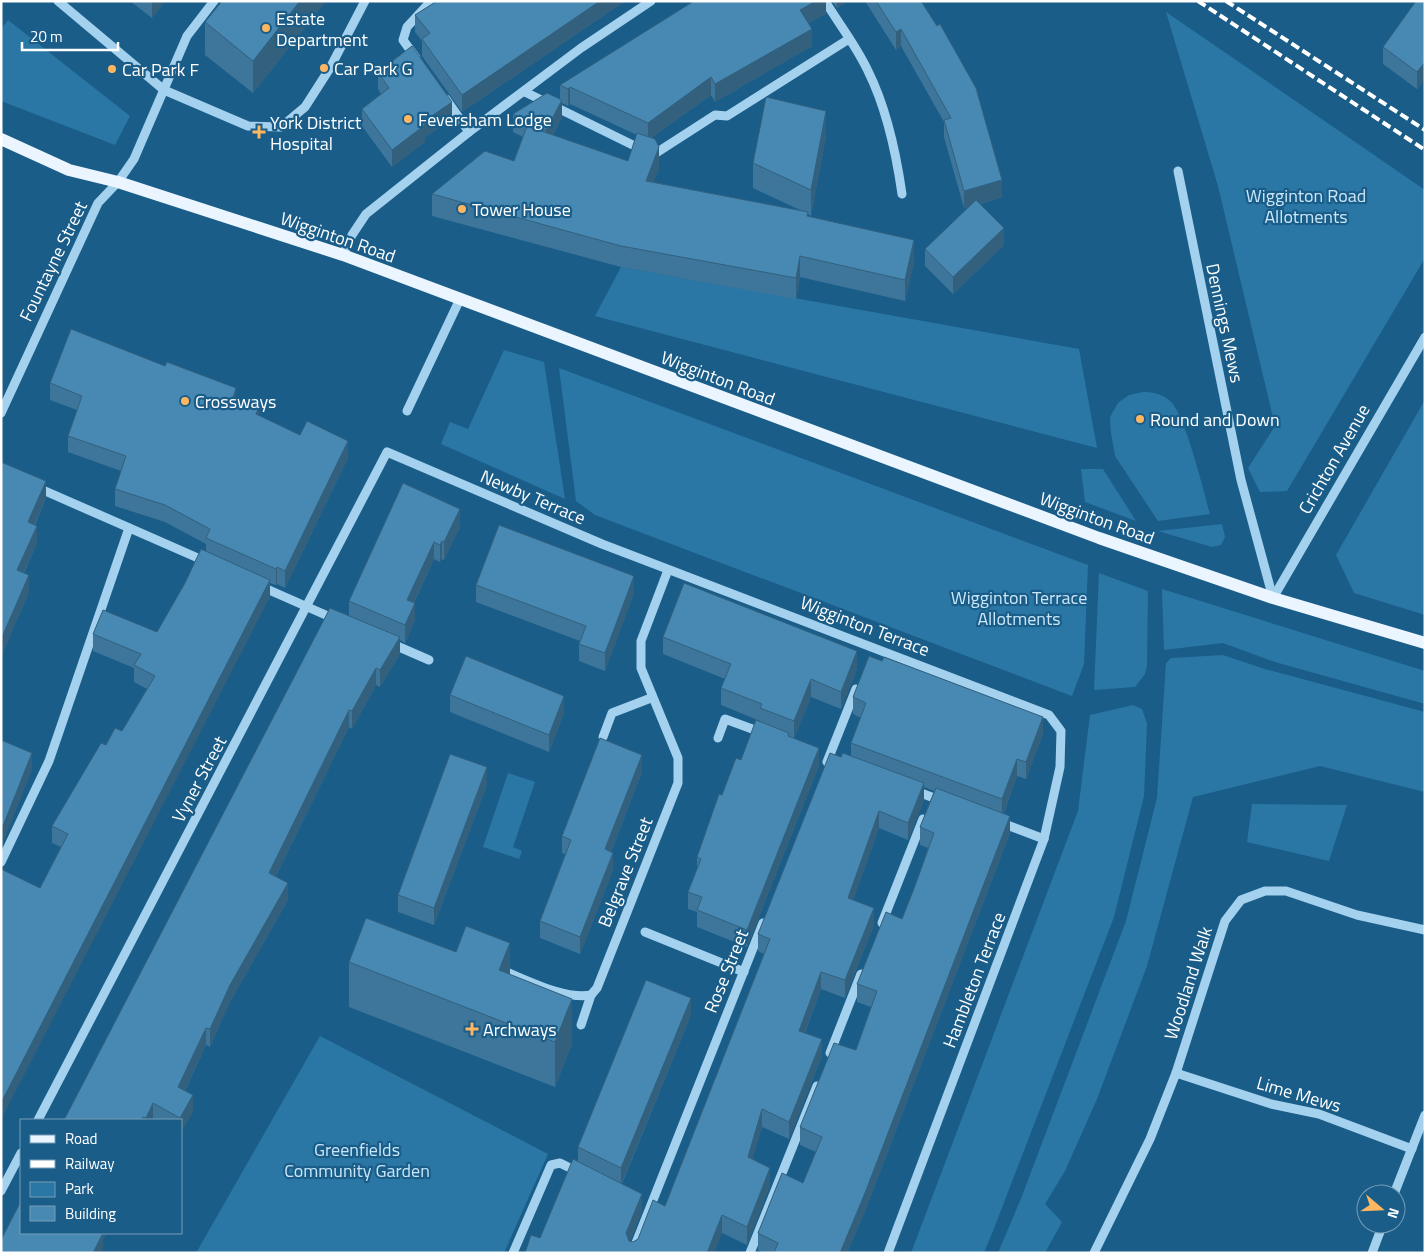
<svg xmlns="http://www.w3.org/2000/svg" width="1426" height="1254" font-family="'Titillium Web',sans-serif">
  <rect width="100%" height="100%" fill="#1a5d89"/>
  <g fill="#2a77a5">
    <path d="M1166,12L1425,190V258L1287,491L1260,492L1248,468L1275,426L1218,186Z"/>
    <path d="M8,20L130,116L115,145L1,101V29Z"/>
    <path d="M621,267L1079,349L1097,448L595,316Z"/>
    <path d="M504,350L544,362L565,499L441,444L450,422L468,429Z"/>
    <path d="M559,368L1088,565L1084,664L1072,696L595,515L576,501Z"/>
    <path d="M1143,392C1153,392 1163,394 1171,402C1185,415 1204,492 1210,514L1158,521L1115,456L1111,433L1110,417L1118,403L1129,395Z"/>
    <path d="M1425,400V615L1354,593L1336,555Z"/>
    <path d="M1081,469H1103L1136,521L1085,502Z"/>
    <path d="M1222,524L1225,537L1221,545L1212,547L1158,531Z"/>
    <path d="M1099,573L1148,591L1147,665L1145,674L1135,687L1094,690Z"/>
    <path d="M1162,589L1425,671V704L1275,662L1223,643L1164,650Z"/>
    <path d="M1223,655L1265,669L1425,712V792L1320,766L1193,797L1147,966L1097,1099L1065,1171L1045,1204L1062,1222L1045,1253H998L1022,1196L1126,921L1157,798L1166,663L1171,658Z"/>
    <path d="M1133,705L1142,709L1147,723L1144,796L1114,917L993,1231L984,1253H911L1078,811L1090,715Z"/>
    <path d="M508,773L535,782L513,847L522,851L519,859L483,847Z"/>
    <path d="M1252,804L1347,805L1329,861L1247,842Z"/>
    <path d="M320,1036L548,1154L504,1253H196Z"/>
  </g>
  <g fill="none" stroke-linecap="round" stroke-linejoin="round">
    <g stroke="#a4d1ed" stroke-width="9">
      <path d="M58,1L164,90L248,126L281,127L305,107L330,68L365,1"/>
      <path d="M825,1C839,24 857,47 868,71C887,109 896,152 902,194"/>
      <path d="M416,58L403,40L407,27L431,1"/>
      <path d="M525,92L653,155L715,115L727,116L849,39"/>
      <path d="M446,99L469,132"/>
      <path d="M1178,171L1241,480L1273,598"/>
      <path d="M343,255L352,235L366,214L469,132L581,48L651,1"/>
      <path d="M407,411L460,299"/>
      <path d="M1,413L98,203L118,182L134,159L187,36L214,1"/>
      <path d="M36,487L207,562"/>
      <path d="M260,586L337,620"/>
      <path d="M1273,598L1425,337"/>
      <path d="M390,643L429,660"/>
      <path d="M603,737L612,713L651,698"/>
      <path d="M718,738L725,719L763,733"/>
      <path d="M827,762L856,689"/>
      <path d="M913,790L942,801"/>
      <path d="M999,822L1044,839"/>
      <path d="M1,862L49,761L129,528"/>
      <path d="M882,923L923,819"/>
      <path d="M645,932L744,972"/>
      <path d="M499,969C525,979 564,1000 591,995L597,988L678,783V758L641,668V641L668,570"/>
      <path d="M581,1025L591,995"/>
      <path d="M830,1053L861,974"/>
      <path d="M1176,1073L1271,1104L1319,1114L1412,1149"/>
      <path d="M38,1120L387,452L602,544L1049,715L1061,731L1060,767L1044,839L888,1253"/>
      <path d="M1,1191L21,1153"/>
      <path d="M1394,1194L1425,1115"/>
      <path d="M513,1253L551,1165L560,1163L580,1173"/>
      <path d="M632,1253L763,923"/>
      <path d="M750,1253L817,1086"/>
      <path d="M1094,1253L1150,1139L1176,1073L1225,921L1241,900L1265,891H1286L1357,915L1425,930"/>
      <path d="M1372,1253L1383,1224"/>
    </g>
    <path stroke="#eaf5ff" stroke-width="12" d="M1,139L69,170L118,182L343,255L1099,538L1273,598L1425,643"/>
    <g stroke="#fff" stroke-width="4" stroke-dasharray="9 4" stroke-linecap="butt">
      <path d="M1198,1L1425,150"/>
      <path d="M1226,1L1425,130"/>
    </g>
  </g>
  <g fill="#3d769a" fill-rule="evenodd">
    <path d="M130,1H165L152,18Z"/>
    <path d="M326,1L253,93L205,55V22Z"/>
    <path d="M437,1H625L462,112L422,56V41L415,32V15Z"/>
    <path d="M826,1V14L808,23L812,46L715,102L711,95L651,138L659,168L653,182L802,211L753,188V163L826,136L811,216L808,214V216L914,262L905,301L800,277L796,299L621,267L432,216V194L514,161L523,137L513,132V114L560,99V85ZM562,103L568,106L570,104L637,135L628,161L553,135L562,117Z"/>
    <path d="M832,1H849L837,8Z"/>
    <path d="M865,1H921L1002,197L980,204L1004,245L953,294L925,266V249L969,207L964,208L944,137V122L901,46L896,50Z"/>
    <path d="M1425,1V79L1417,89L1383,64V47Z"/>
    <path d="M378,72L452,119L425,137V142L392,167L362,126V109L381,94L378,89Z"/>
    <path d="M50,383L236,398L259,416L348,458L285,588L277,584L276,585L270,583V597L40,888L61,847L52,843V826L106,745L122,731L147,689L134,682V668L93,651V634L157,632L206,552V544L165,522L115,506V489L121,471L68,452V436L77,410L50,400Z"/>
    <path d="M1,462L46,498L35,525L37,543L24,573L29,592L2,654H1Z"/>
    <path d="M403,483L460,527L444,560L442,559L440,562L434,559L414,603L415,621L405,643L400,640V654L380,687L376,685L352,729L349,727L276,876L288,900L230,1002L210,1047L206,1045L185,1091L193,1112L181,1120H64L349,616V601Z"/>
    <path d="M476,585L634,593L605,671L579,661V644L580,641L476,602Z"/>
    <path d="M663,637L857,669L841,709L811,697L794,738L819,766L747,947L697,927V912L688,909V892L697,869V857L722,795L760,721L721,705V688L725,679L663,654Z"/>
    <path d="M450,695L564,713L549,752L450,712Z"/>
    <path d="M853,697L1043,734L1026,779L1017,776L1004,813L1010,833L865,1211L847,1253H763L758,1250V1233L803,1183L816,1152L800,1145V1127L856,1050L871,1007L857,1002V984L902,919L915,886L928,848L920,845V827L934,791L924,787V800L908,840L879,828L853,900L874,925L845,998L821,989L805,1033L822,1056L789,1139L762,1127L752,1159L770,1185L747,1245L722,1233L714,1253H525L540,1238L578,1161V1147L691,1015L622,1184L642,1211L630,1241L633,1242L638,1239L665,1206L764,954L758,951V934L841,757L851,756V743L861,718L853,714Z"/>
    <path d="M642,772L611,852L613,870L580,954L540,938V921L566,855L562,853V836Z"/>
    <path d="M487,785L434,925L398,912V895Z"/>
    <path d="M349,962L510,974L572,1044L555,1087L349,1007Z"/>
  </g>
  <g fill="#32607d">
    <path d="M152,1H165L152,18Z"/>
    <path d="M300,1H326L253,93V61Z"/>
    <path d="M600,1H625L462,112V95Z"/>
    <path d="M816,1H826V14L800,27V10Z"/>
    <path d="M837,1H849L837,8Z"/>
    <path d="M812,29V46L715,102V84Z"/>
    <path d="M901,29V46L896,50V32Z"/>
    <path d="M1425,62V79L1417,89V72Z"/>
    <path d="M711,77V95L648,140V123Z"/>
    <path d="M570,87V104L568,106V89Z"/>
    <path d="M562,100V117L546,147V130Z"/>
    <path d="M452,102V119L425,137V142L392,167V150L423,122Z"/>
    <path d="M826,111V136L811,216V190Z"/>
    <path d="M659,147V168L646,202V181Z"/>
    <path d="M1002,180V197L964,208V191Z"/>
    <path d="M1004,228V245L953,294V277Z"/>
    <path d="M914,240V262L905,301V280Z"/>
    <path d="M800,256V277L796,299V278Z"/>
    <path d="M236,388V404L233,397Z"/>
    <path d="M259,407V423L256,414Z"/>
    <path d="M348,441V458L285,588V571Z"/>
    <path d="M46,481V498L28,539V522Z"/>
    <path d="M460,509V527L444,560V542Z"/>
    <path d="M37,526V543L17,587V570Z"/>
    <path d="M442,541V559L440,562V545Z"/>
    <path d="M434,542V559L407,617V600Z"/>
    <path d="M277,567V584L276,585V569Z"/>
    <path d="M29,575V592L2,654V637Z"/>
    <path d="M634,576V593L605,671V653Z"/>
    <path d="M270,580V597L1,1120V1103Z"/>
    <path d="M415,603V621L405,643V625Z"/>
    <path d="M400,637V654L380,687V670Z"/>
    <path d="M857,651V669L841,709V692Z"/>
    <path d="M376,668V685L352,729V711Z"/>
    <path d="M811,679V697L794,738V721Z"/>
    <path d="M564,696V713L549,752V735Z"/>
    <path d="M349,710V727L269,890V873Z"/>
    <path d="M1043,717V734L1026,779V762Z"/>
    <path d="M819,748V766L747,947V930Z"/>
    <path d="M32,753V770L1,848V831Z"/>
    <path d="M642,755V772L605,867V849Z"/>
    <path d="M1017,759V776L1002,817V799Z"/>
    <path d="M487,767V785L434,925V908Z"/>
    <path d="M924,783V800L908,840V823Z"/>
    <path d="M879,811V828L848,915V898Z"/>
    <path d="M1010,816V833L865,1211L847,1253H840Z"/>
    <path d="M613,853V870L580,954V937Z"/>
    <path d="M288,883V900L230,1002L210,1047V1029L230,985Z"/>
    <path d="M874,908V925L845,998V980Z"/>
    <path d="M510,943V988L499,970Z"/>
    <path d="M821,972V989L799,1048V1031Z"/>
    <path d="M691,998V1015L621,1185V1168Z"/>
    <path d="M572,999V1044L555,1087V1042Z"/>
    <path d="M206,1028V1045L178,1105V1087Z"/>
    <path d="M822,1039V1056L789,1139V1122Z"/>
    <path d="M193,1095V1112L181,1133V1120H180V1118Z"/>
    <path d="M153,1103V1120H146V1118Z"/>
    <path d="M762,1109V1127L748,1174V1157Z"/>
    <path d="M770,1168V1185L747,1245V1227Z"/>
    <path d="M642,1194V1211L626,1251V1233Z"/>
    <path d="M722,1215V1233L714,1253H707Z"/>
    <path d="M99,1233H107L103,1240V1250L101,1253H93Z"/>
  </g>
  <g fill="#4789b3" stroke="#32607d">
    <path d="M222,1H300L253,61L205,22Z"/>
    <path d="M437,1H600L462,95L422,39L430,33L415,15Z"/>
    <path d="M694,1H816L800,10L812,29L715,84L711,77L648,123L570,87L568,89L560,85Z"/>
    <path d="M876,1H921L937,26L940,24L976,88L1002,180L964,191L944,120L951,118L901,29L896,32Z"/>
    <path d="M1416,1H1425V62L1417,72L1383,47Z"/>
    <path d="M412,46L452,102L423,122L425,125L392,150L362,109L389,88L378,72Z"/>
    <path d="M547,93L562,100L546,130L513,114Z"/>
    <path d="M766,97L826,111L811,190L753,163Z"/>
    <path d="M527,126L628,161L637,133L655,139L659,147L646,181L808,212L807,216L914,240L905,280L800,256L796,278L621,246L432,194L485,151L514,161Z"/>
    <path d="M976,200L1004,228L953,277L925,249Z"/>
    <path d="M71,329L165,366L167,362L236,388L233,397L259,407L256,414L300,435L307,421L348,441L285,571L277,567L276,569L206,538L210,529L165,505L115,489L126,456L68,436L82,396L50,383Z"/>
    <path d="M1,462L46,481L28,522L37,526L17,570L29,575L2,637H1Z"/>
    <path d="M403,483L460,509L444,542L442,541L440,545L434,542L407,600L415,603L405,625L349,601Z"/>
    <path d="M499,525L634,576L605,653L579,644L586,626L476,585Z"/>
    <path d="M201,549L270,580L1,1103V869L40,888L68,834L52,826L101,743L106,745L115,728L122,731L155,676L134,665L141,654L93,634L103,610L157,632L185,583Z"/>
    <path d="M684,583L857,651L841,692L811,679L794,721L760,708L762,704L721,688L731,664L663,637Z"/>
    <path d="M330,608L400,637L380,670L376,668L352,711L349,710L269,873L288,883L230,985L210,1029L206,1028L178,1087L193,1095L180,1118L153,1103L146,1118L143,1117L142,1120H64Z"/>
    <path d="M466,656L564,696L549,735L450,695Z"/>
    <path d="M869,656L882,661L884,657L1043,717L1026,762L1017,759L1002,799L851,743L866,703L853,697Z"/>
    <path d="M756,720L789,733L788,736L819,748L747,930L697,910L702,897L688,892L701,859L697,857L719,794L722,795L736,758L741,760Z"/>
    <path d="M600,738L642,755L605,849L613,853L580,937L540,921L571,840L562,836Z"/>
    <path d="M1,740L32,753L1,831Z"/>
    <path d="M830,753L841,757L843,753L924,783L908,823L879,811L848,898L874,908L845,980L821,972L799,1031L822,1039L789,1122L762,1109L748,1157L770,1168L747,1227L722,1215L707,1253H525L531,1235L540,1238L573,1159L642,1194L626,1233L629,1241L633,1242L638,1239L653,1200L665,1206L770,939L758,934Z"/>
    <path d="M450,754L487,767L434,908L398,895Z"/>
    <path d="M936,788L1010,816L865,1193L840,1253H774L778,1243L758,1233L782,1173L803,1183L822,1137L800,1127L834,1043L856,1050L877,991L857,984L886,912L902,919L915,886L934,833L920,827Z"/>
    <path d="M366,918L456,952L466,926L510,943L499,970L572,999L555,1042L349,962Z"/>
    <path d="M646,980L691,998L621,1168L578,1147Z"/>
    <path d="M21,1201V1233H103L93,1253H1V1240Z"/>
  </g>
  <g fill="#feb760" stroke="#1a5d89" stroke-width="2">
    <circle cx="266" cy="28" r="5"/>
    <circle cx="324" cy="68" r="5"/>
    <circle cx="112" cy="69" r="5"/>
    <circle cx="408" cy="119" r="5"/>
    <path d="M256.5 124.5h5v5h5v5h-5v5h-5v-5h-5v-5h5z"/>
    <circle cx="462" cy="209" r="5"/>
    <circle cx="185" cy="401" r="5"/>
    <circle cx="1140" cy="419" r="5"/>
    <path d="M469.5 1021.5h5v5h5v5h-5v5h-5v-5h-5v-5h5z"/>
  </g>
  <g text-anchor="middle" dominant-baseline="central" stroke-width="4.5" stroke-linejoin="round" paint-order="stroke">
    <g font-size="18" fill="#fff" stroke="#1a5d89" text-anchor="start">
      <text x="276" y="18">Estate<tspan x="276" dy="21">Department</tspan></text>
      <text x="334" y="68">Car Park G</text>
      <text x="122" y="69">Car Park F</text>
      <text x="418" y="119">Feversham Lodge</text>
      <text x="270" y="122">York District<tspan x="270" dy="21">Hospital</tspan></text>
      <text x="472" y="209">Tower House</text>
      <text x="195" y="401">Crossways</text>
      <text x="1150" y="419">Round and Down</text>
      <text x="483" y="1029">Archways</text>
    </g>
    <g font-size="18" fill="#c9e7f9" stroke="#1a5d89">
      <text x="1306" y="195">Wigginton Road<tspan x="1306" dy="21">Allotments</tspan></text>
      <text x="1019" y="597">Wigginton Terrace<tspan x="1019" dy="21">Allotments</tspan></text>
      <text x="357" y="1149">Greenfields<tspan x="357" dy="21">Community Garden</tspan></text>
    </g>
    <g font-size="18" fill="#fff" stroke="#1a5d89">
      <text transform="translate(338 237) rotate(19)">Wigginton Road</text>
      <text transform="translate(53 261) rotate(-64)">Fountayne Street</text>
      <text transform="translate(1225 323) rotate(78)">Dennings Mews</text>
      <text transform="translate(718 378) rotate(21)">Wigginton Road</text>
      <text transform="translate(1334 459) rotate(-60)">Crichton Avenue</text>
      <text transform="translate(533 497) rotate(23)">Newby Terrace</text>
      <text transform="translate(1097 518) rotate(20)">Wigginton Road</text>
      <text transform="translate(865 626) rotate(21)">Wigginton Terrace</text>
      <text transform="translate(199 779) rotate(-62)">Vyner Street</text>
      <text transform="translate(625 872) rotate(-68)">Belgrave Street</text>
      <text transform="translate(726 971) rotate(-68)">Rose Street</text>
      <text transform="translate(974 980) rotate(-69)">Hambleton Terrace</text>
      <text transform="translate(1188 983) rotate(-72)">Woodland Walk</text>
      <text transform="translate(1299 1094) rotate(16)">Lime Mews</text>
    </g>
  </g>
  <rect width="1426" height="1254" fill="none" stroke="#ffffff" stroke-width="5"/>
  <rect x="20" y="1119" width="162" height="115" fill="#1a5d89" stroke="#769eb8"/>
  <rect x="30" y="1135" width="25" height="8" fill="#eaf5ff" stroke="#769eb8"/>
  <text x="65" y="1144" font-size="15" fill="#ffffff">Road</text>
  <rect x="30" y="1160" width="25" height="8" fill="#ffffff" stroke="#769eb8"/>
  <text x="65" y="1169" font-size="15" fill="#ffffff">Railway</text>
  <rect x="30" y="1182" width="25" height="15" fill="#2a77a5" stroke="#769eb8"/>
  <text x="65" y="1194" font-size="15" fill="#ffffff">Park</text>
  <rect x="30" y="1206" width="25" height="15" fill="#4789b3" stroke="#769eb8"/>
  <text x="65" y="1219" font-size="15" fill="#ffffff">Building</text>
  <g transform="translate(1381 1209) rotate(109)"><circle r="24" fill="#1a5d89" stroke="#769eb8"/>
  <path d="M0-4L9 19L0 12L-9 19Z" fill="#feb760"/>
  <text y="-8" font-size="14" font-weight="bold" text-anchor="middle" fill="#ffffff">N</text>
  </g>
  <path d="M22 42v8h96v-8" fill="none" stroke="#ffffff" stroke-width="2.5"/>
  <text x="30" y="42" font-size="15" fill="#ffffff" stroke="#1a5d89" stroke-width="4" paint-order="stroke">20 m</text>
</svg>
